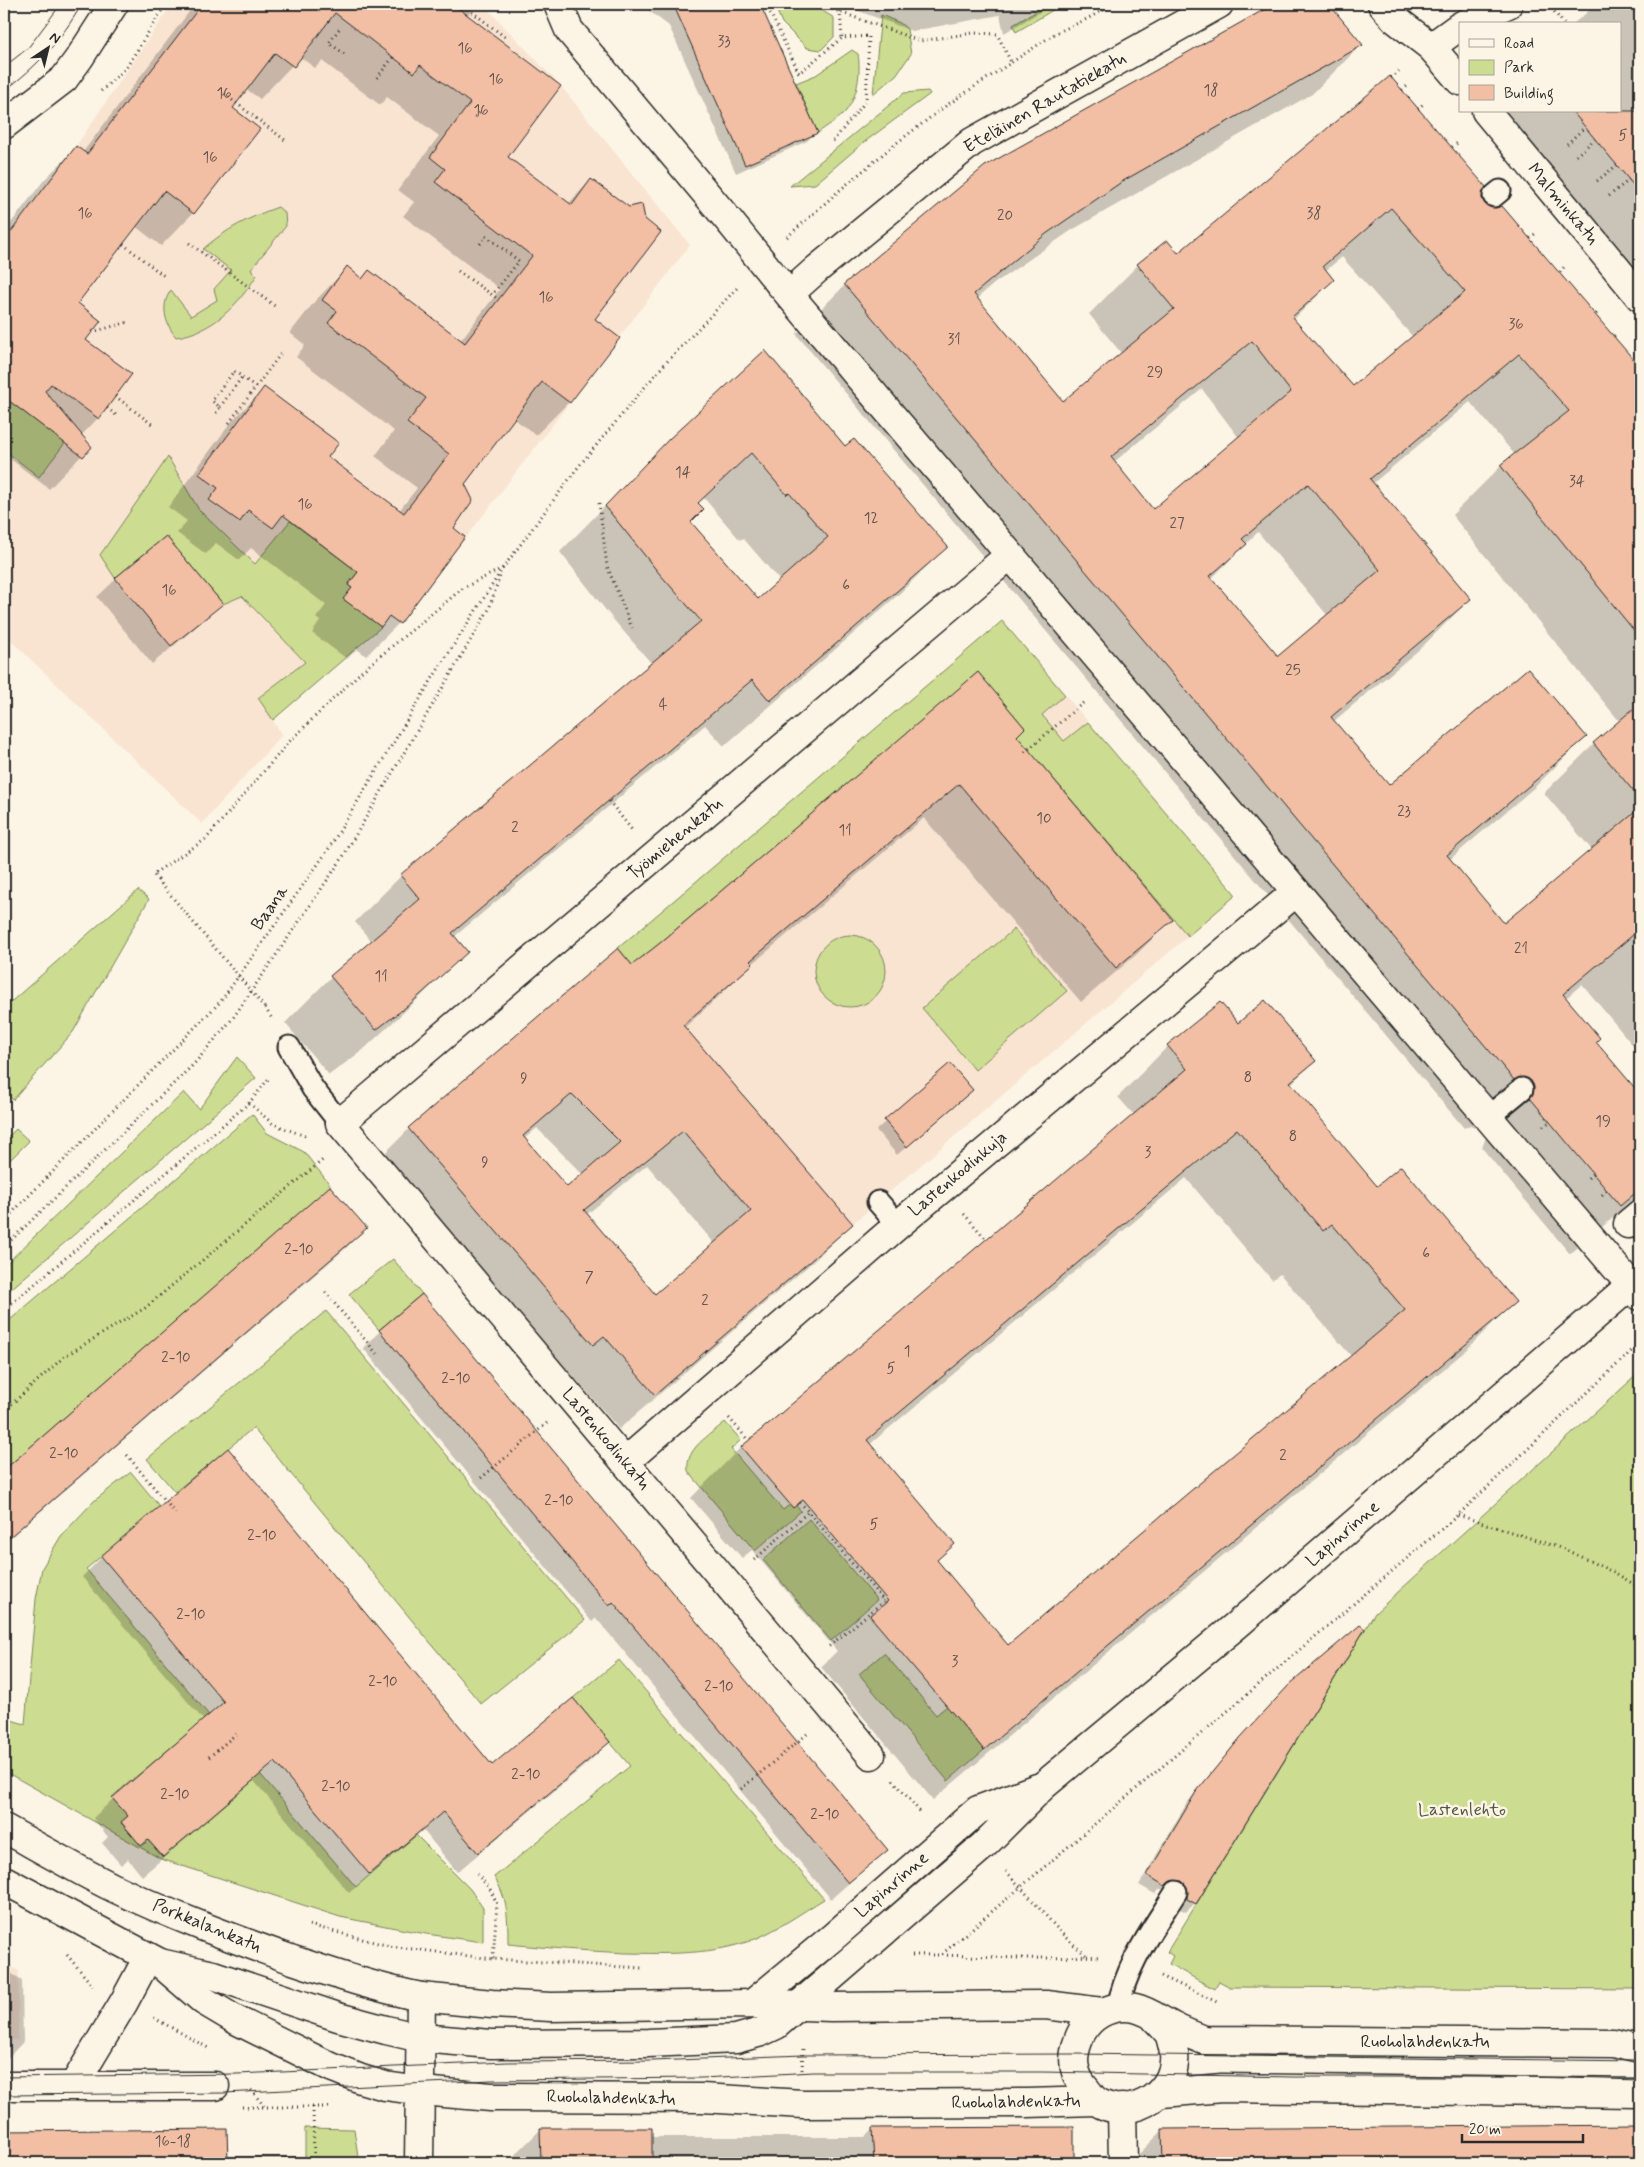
<svg xmlns="http://www.w3.org/2000/svg" width="1644" height="2167" font-family="Mynerve,sans-serif">
  <rect width="100%" height="100%" fill="#fcf5e5"/>
  <filter id="ink" filterUnits="userSpaceOnUse"><feTurbulence type="fractalNoise" baseFrequency=".02" numOctaves="2"/><feDisplacementMap in="SourceGraphic" scale="10" xChannelSelector="R" yChannelSelector="G"/><feConvolveMatrix kernelMatrix="1 2 1 2 8 2 1 2 1" color-interpolation-filters="sRGB"/></filter>
  <g filter="url(#ink)">
    <g fill="#f9e4d2">
      <path d="M172,4H483L561,86L690,245L400,624L389,616L381,627L273,720L282,735L202,824L4,634V241L76,146Z"/>
      <path d="M1002,621L1236,895L800,1269L565,993Z"/>
      <path d="M4,1962L19,1971L18,2040H4Z"/>
    </g>
    <g fill="#ccdc90" stroke="#7c845e">
      <path d="M774,4C800,4 812,3 834,18V37L821,50L807,48L782,23Z"/>
      <path d="M1049,4H1063L1016,32L1013,25Z"/>
      <path d="M881,15L900,23L907,29L911,54L896,75L873,94Z"/>
      <path d="M852,50L858,54C861,72 858,96 846,111C840,119 826,126 818,133L796,83L816,75Z"/>
      <path d="M928,91L930,94L863,143L815,184L790,186L904,93Z"/>
      <path d="M278,207L285,213L286,226L251,269L257,275C238,305 213,332 176,337C165,324 160,305 171,290L191,316L217,300L214,289L231,270L203,249C226,229 250,217 278,207Z"/>
      <path d="M4,397L65,443L39,477L4,450Z"/>
      <path d="M168,457L199,510L255,564L290,521L358,572L348,585L352,588L344,599L381,627L273,720L258,698L305,662L242,596L223,604L166,536L115,578L100,555Z"/>
      <path d="M1002,621L1065,695L1042,715L1064,741L1088,722L1236,895L1188,936L1040,763L1014,738L1025,728L978,673L633,966L618,948Z"/>
      <path d="M138,890L149,899L73,1032L13,1100L4,1091V1008Z"/>
      <path d="M1014,929L1067,991L975,1070L922,1008Z"/>
      <circle cx="850" cy="971" r="36"/>
      <path d="M237,1057L256,1078L4,1295V1266L184,1092L199,1109Z"/>
      <path d="M252,1114L267,1133L304,1152L331,1186L4,1470V1325Z"/>
      <path d="M16,1129L29,1141L4,1166V1141Z"/>
      <path d="M393,1259L422,1294L379,1330L349,1294Z"/>
      <path d="M326,1311L585,1620L481,1704L253,1428L175,1492L147,1459Z"/>
      <path d="M1640,1372V1989L1230,1987L1219,1981L1214,1989L1169,1964L1173,1956L1167,1952L1375,1613Z"/>
      <path d="M725,1422L741,1440L731,1449L783,1510L793,1502L801,1511L755,1551L688,1471C685,1448 709,1436 725,1422Z"/>
      <path d="M131,1472L160,1507L86,1569L224,1733H188L112,1797L128,1816L121,1823L141,1845L148,1840L163,1857L239,1792V1749L356,1887L416,1835L470,1889L483,1908V1942L426,1934L340,1917L161,1859L4,1771V1718L25,1724L36,1599L42,1568L61,1536L94,1501Z"/>
      <path d="M809,1519L877,1600L831,1641L763,1560Z"/>
      <path d="M884,1653L936,1715L947,1706L984,1750L948,1781L859,1674Z"/>
      <path d="M619,1660L824,1899C801,1913 779,1929 755,1939C714,1955 669,1954 626,1953C586,1951 547,1948 508,1944C508,1920 508,1898 494,1877L630,1766L573,1698Z"/>
      <path d="M305,2128L354,2129L359,2163H305Z"/>
    </g>
    <g fill="#0003" fill-rule="evenodd">
      <path d="M195,4H477L467,16L506,157L568,204L591,180L593,320L618,338L569,402L536,435L513,418L463,484L452,529L399,623L366,656L357,649L347,659L312,633L320,621L316,618L326,605L251,548L239,560L216,543L206,554L177,533L187,521L168,507L232,421L265,388L326,457L399,511L417,488L375,456L394,431L296,357L305,345L290,333L315,301L347,268L361,279L369,272L460,341L500,289L403,216L414,202L398,190L439,136L387,97L380,105L322,61L315,68L300,57L260,99L246,89L231,109L193,213L161,246L135,226L76,303L84,340L130,375L98,418L81,436L90,447L49,489L4,454V232L44,180L77,147L83,152Z"/>
      <path d="M640,4H759L816,132L807,141L736,173L669,26Z"/>
      <path d="M840,4H1054L1004,33L1000,15L912,31Z"/>
      <path d="M1277,4H1327L1361,45L1312,94L1072,230L995,283L976,299L1063,402L1122,354L1089,314L1138,265L1166,242L1177,255L1390,78L1480,198L1484,205L1496,210L1501,207L1640,368V1054L1582,984L1565,999L1594,1042L1637,1092L1640,1088V1195L1570,1254L1482,1148L1486,1137L1482,1130L1470,1125L1464,1128L796,334L845,285L986,167ZM1342,257L1413,337L1353,388L1293,320L1333,280L1325,271ZM1202,389L1239,438L1153,510L1114,462ZM1470,402L1515,455L1501,466L1452,515L1620,722L1594,744L1544,793L1592,850L1503,925L1449,860L1536,786L1585,737L1388,787L1334,721L1421,648L1470,599L1372,484ZM1258,532L1328,616L1278,658L1211,579Z"/>
      <path d="M1597,4H1640V294L1491,111H1620V24H1573Z"/>
      <path d="M670,440L845,448L946,547L900,593L724,746L705,725L454,937L466,952L420,997L363,1050L329,1075L285,1023L331,977L372,942L355,922L401,876L652,664L612,618L560,552ZM704,498L740,540L743,538L780,581L758,600L690,522L697,504Z"/>
      <path d="M116,579L221,603L202,622L152,664L97,597Z"/>
      <path d="M1015,736L1172,919L1137,954L1081,1002L924,818L750,966L716,999L684,1028L851,1224L816,1259L619,1429L568,1370L558,1379L374,1164L409,1129L632,967ZM537,1128L583,1175L567,1189L524,1139ZM647,1165L715,1244L654,1295L586,1215Z"/>
      <path d="M1168,1046L1314,1061L1290,1085L1377,1187L1514,1302L1464,1352L933,1800L821,1667L837,1651L752,1550L742,1558L691,1498L741,1447L1134,1115L1118,1097ZM1186,1178L1272,1280L1280,1274L1352,1357L1008,1646L936,1561L954,1544L869,1445Z"/>
      <path d="M950,1065L962,1099L897,1155L876,1130Z"/>
      <path d="M330,1188L365,1228L347,1247L4,1543V1472Z"/>
      <path d="M422,1296L886,1850L831,1899L596,1618L592,1622L363,1348L380,1331Z"/>
      <path d="M4,1547H7L4,1570Z"/>
      <path d="M102,1557L492,1767L609,1742L589,1762L457,1872L423,1830L349,1893L254,1781L142,1876L128,1859L121,1865L102,1843L108,1837L93,1818L113,1799L204,1721L82,1577Z"/>
      <path d="M1280,1696L1195,1903L1186,1912L1178,1908L1173,1890L1160,1889L1155,1894L1139,1885L1187,1803L1231,1749Z"/>
      <path d="M4,1969L22,1980L23,2042L4,2062Z"/>
      <path d="M1640,2126V2163H1130L1163,2130Z"/>
      <path d="M1073,2128V2163H484L486,2161H509L541,2129L651,2137H865L873,2129Z"/>
      <path d="M226,2130L227,2156H304V2163H4V2133Z"/>
    </g>
    <g fill="#f2bea4" stroke="#2b2b2b" fill-rule="evenodd">
      <path d="M202,4H453L561,86L508,157L572,205L591,179L629,207L642,204L645,219L661,232L595,319L620,338L570,403L542,382L465,484L473,500L454,528L465,537L400,624L389,616L381,627L343,599L352,588L348,585L358,572L283,515L273,528L248,510L240,522L209,500L218,488L199,474L264,387L339,443L328,457L404,513L449,454L407,423L426,398L328,323L337,311L322,300L347,266L362,279L369,270L465,343L532,256L435,182L445,169L430,157L470,103L420,65L414,73L335,13L294,67L275,53L233,108L260,129L194,214L164,191L78,303L101,321L86,340L132,374L99,419L51,384L45,391L92,447L83,457L4,397V241L76,146L87,154Z"/>
      <path d="M673,4H760L818,133L745,165Z"/>
      <path d="M1274,4H1329L1363,45L1123,181L1046,234L974,294L1063,401L1174,309L1137,264L1167,240L1178,253L1390,76L1486,187L1482,198L1485,204L1496,208L1502,206L1640,367V638L1500,465L1569,411L1519,354L1370,479L1471,599L1331,717L1389,785L1528,668L1587,737L1447,855L1504,923L1640,808V929L1563,994L1600,1038L1596,1042L1640,1094V1189L1620,1206L1530,1098L1534,1087L1531,1081L1520,1077L1514,1080L844,284L985,166ZM1391,208L1465,292L1353,386L1292,317L1334,280L1323,266ZM1252,341L1291,392L1153,509L1111,457ZM1308,484L1380,570L1278,656L1210,576L1247,544L1242,539Z"/>
      <path d="M1572,111H1640V193L1595,139Z"/>
      <path d="M765,350L845,446L854,439L948,547L770,701L752,680L452,933L468,952L410,1004L376,1030L330,976L420,899L400,875L701,621L658,572L605,506L669,439ZM751,453L787,495L789,493L828,537L758,599L691,522L704,509L698,503Z"/>
      <path d="M166,536L223,604L171,646L115,578Z"/>
      <path d="M978,672L1025,728L1017,736L1173,920L1116,968L959,784L750,961L753,964L683,1025L853,1224L655,1395L604,1336L593,1345L408,1128L618,948L632,965L660,943ZM572,1094L620,1142L567,1187L523,1136ZM683,1131L751,1211L655,1294L584,1210Z"/>
      <path d="M1640,703V799L1593,743Z"/>
      <path d="M1265,1000L1316,1061L1290,1082L1377,1186L1401,1166L1516,1302L984,1750L870,1616L888,1601L803,1500L793,1508L741,1447L1187,1069L1167,1045L1220,1002L1238,1023ZM1237,1129L1323,1231L1332,1224L1405,1310L1008,1645L937,1560L955,1544L867,1440Z"/>
      <path d="M950,1063L973,1090L907,1147L884,1120Z"/>
      <path d="M330,1186L367,1228L4,1542V1470Z"/>
      <path d="M422,1294L888,1850L848,1883L613,1602L609,1606L379,1330Z"/>
      <path d="M228,1448L492,1765L573,1698L610,1742L478,1853L443,1812L369,1874L275,1762L163,1857L148,1840L141,1846L121,1822L128,1816L112,1798L224,1702L101,1556Z"/>
      <path d="M1360,1625L1365,1629L1196,1904L1187,1899V1887L1182,1881H1171L1165,1886L1147,1875L1196,1792L1240,1738L1289,1685Z"/>
      <path d="M1640,2125V2163H1163L1162,2129Z"/>
      <path d="M1074,2127V2163H874L872,2128Z"/>
      <path d="M540,2128H652V2163H541Z"/>
      <path d="M227,2129L228,2163H4V2131Z"/>
    </g>
    <g fill="none" stroke-linecap="round" stroke-linejoin="round">
      <g stroke="#2b2b2b" stroke-width="25">
        <g id="service">
          <path d="M1494,196L1500,191"/>
          <path d="M289,1047L313,1089L340,1123"/>
          <path d="M1488,1117L1522,1089"/>
          <path d="M878,1202L898,1225"/>
          <path d="M1118,2008C1126,1964 1153,1929 1176,1892"/>
        </g>
      </g>
      <g stroke="#2b2b2b" stroke-width="31">
        <g id="pedestrian">
          <path d="M1464,24L1508,4"/>
          <path d="M1431,47L1460,26"/>
        </g>
      </g>
      <g stroke="#2b2b2b" stroke-width="31">
        <g id="minor">
          <path d="M558,4L569,30L730,222"/>
          <path d="M1382,4L1395,19L1431,47L1460,81"/>
          <path d="M1486,111L1640,297"/>
          <path d="M780,284L1640,1296"/>
          <path d="M789,294L817,269L972,142L1219,4"/>
          <path d="M1628,1224L1640,1214"/>
          <path d="M625,1462L898,1225L1296,892"/>
          <path d="M871,1755L340,1123L1010,555"/>
          <path d="M160,1963L213,1975L338,2017L386,2030L421,2038L491,2044L648,2043L736,2039L761,2032L776,2025L799,2005L984,1845L1043,1786L1239,1623L1631,1285"/>
          <path d="M752,2004L833,1937L978,1810L1037,1788"/>
          <path d="M74,2085L124,2002L148,1957"/>
          <path d="M4,2086H215"/>
          <path d="M1122,2108L1123,2163"/>
        </g>
      </g>
      <g stroke="#2b2b2b" stroke-width="31">
        <g id="tertiary">
          <path d="M421,1997L492,2004L551,2007L752,2004L831,2007L1046,2005L1102,2012"/>
          <path d="M1154,2017C1158,2022 1165,2028 1169,2034C1171,2038 1172,2044 1173,2048C1183,2089 1132,2125 1096,2101C1092,2098 1088,2091 1084,2087C1072,2072 1072,2057 1078,2041C1086,2017 1110,2003 1135,2008C1149,2011 1163,2022 1176,2028C1185,2033 1195,2036 1204,2040L1613,2043L1640,2049"/>
          <path d="M421,2091L491,2097L702,2098L803,2104L1027,2103L1096,2101"/>
          <path d="M1162,2093L1222,2088L1640,2093"/>
        </g>
      </g>
      <g stroke="#2b2b2b" stroke-width="31">
        <g id="secondary">
          <path d="M4,1828C40,1848 76,1869 114,1888C172,1916 232,1938 293,1960C335,1974 377,1988 421,1997L419,2163"/>
          <path d="M4,1880L160,1963L204,2001L236,2020L331,2067L361,2079L385,2086L421,2091"/>
        </g>
      </g>
      <g stroke="#2b2b2b" stroke-width="31">
        <path id="primary" d="M4,125L64,79L80,57L114,4"/>
      </g>
      <g stroke="#2b2b2b" stroke-width="3" stroke-dasharray="1 4" stroke-linecap="butt">
        <path d="M766,4L799,73L842,38L869,36L866,101L833,141"/>
        <path d="M818,4L920,41L973,33L997,34L1012,64"/>
        <path d="M1548,4L1564,24"/>
        <path d="M840,11L842,38"/>
        <path d="M472,12L505,37"/>
        <path d="M339,29L329,43L346,55"/>
        <path d="M377,78L393,57"/>
        <path d="M1391,78L1399,71"/>
        <path d="M1402,90L1410,84"/>
        <path d="M101,91L126,68L166,4"/>
        <path d="M224,94L285,140"/>
        <path d="M1418,109L1425,102"/>
        <path d="M475,117L481,111"/>
        <path d="M1567,144L1585,127"/>
        <path d="M1452,147L1459,142"/>
        <path d="M1576,156L1595,139"/>
        <path d="M1597,181L1617,165"/>
        <path d="M1609,196L1629,180"/>
        <path d="M787,237L840,190L894,145L947,105L1056,33L1087,19L1114,4"/>
        <path d="M1530,238L1536,233"/>
        <path d="M189,243L276,307"/>
        <path d="M123,244L164,276"/>
        <path d="M480,244L486,236L519,261L492,295"/>
        <path d="M458,271L498,299"/>
        <path d="M1560,272L1564,267"/>
        <path d="M1596,314L1599,310"/>
        <path d="M92,332L129,322"/>
        <path d="M1614,336L1618,333"/>
        <path d="M115,396L153,425"/>
        <path d="M220,407L242,377"/>
        <path d="M107,408L116,415"/>
        <path d="M216,413L220,407L212,401L234,371L256,387"/>
        <path d="M229,423L282,352"/>
        <path d="M599,503L607,566L632,628"/>
        <path d="M1025,752L1084,702"/>
        <path d="M609,801L632,830"/>
        <path d="M158,880L153,874L206,839L289,742L362,671L463,588L503,568"/>
        <path d="M265,1008L273,1020"/>
        <path d="M249,1103L273,1124L308,1137"/>
        <path d="M1543,1126L1550,1122"/>
        <path d="M1588,1178L1593,1173"/>
        <path d="M1602,1195L1607,1190"/>
        <path d="M964,1214L985,1238"/>
        <path d="M4,1221L221,1001L328,850L434,676L503,568L579,466L660,369L737,288"/>
        <path d="M4,1247L194,1064L233,1018L341,860L489,609L501,573"/>
        <path d="M325,1292L377,1354"/>
        <path d="M4,1310L249,1103L270,1077"/>
        <path d="M4,1411L65,1356L145,1308L324,1159"/>
        <path d="M729,1418L748,1440"/>
        <path d="M127,1455L175,1513"/>
        <path d="M481,1478L547,1423"/>
        <path d="M800,1502L884,1601L827,1648"/>
        <path d="M1458,1515L1564,1549L1617,1574L1640,1588"/>
        <path d="M754,1560L808,1512"/>
        <path d="M1640,1645L1636,1653L1640,1668"/>
        <path d="M209,1757L236,1734"/>
        <path d="M1639,1773L1640,1767"/>
        <path d="M893,1780L921,1813"/>
        <path d="M741,1789L807,1734"/>
        <path d="M1006,1871L1065,1937L1087,1956"/>
        <path d="M477,1874L490,1889L497,1904L493,1959"/>
        <path d="M309,1925L389,1946L493,1959L642,1968"/>
        <path d="M942,1954L1458,1515L1640,1343"/>
        <path d="M67,1955L93,1986"/>
        <path d="M912,1955C957,1954 1002,1959 1047,1958C1065,1958 1082,1955 1101,1957"/>
        <path d="M1161,1976L1219,2003"/>
        <path d="M154,2018L210,2049"/>
        <path d="M802,2070L803,2048"/>
        <path d="M251,2090L264,2106"/>
        <path d="M242,2107H331"/>
        <path d="M313,2107L314,2163"/>
      </g>
      <use href="#service" stroke="#fcf5e5" stroke-width="21"/>
      <use href="#pedestrian" stroke="#fcf5e5" stroke-width="28"/>
      <use href="#minor" stroke="#fcf5e5" stroke-width="28"/>
      <use href="#tertiary" stroke="#fcf5e5" stroke-width="28"/>
      <use href="#secondary" stroke="#fcf5e5" stroke-width="28"/>
      <use href="#primary" stroke="#fcf5e5" stroke-width="28"/>
      <g stroke="#2b2b2b" stroke-width="1">
        <path d="M4,67L28,48L61,4"/>
        <path d="M4,91C39,65 60,41 82,4"/>
        <path d="M4,2077L237,2074L507,2062L652,2061L803,2055L1073,2054L1640,2061"/>
        <path d="M4,2095L224,2093L491,2080L702,2078L814,2072H1042L1293,2077H1528L1640,2080"/>
      </g>
      <g stroke="#2b2b2b" stroke-width="31" stroke-linecap="butt">
        <path id="minor-bridge" d="M730,222L780,284"/>
      </g>
      <path stroke="#2b2b2b" stroke-width="3" stroke-dasharray="1 4" stroke-linecap="butt" d="M158,880L265,1008"/>
      <use href="#minor-bridge" stroke="#fcf5e5" stroke-width="28"/>
    </g>
  </g>
  <g text-anchor="middle" dominant-baseline="central" stroke-width="5" stroke-linejoin="round" paint-order="stroke">
    <g font-size="15" fill="#5d5049">
      <text x="724" y="42">33</text>
      <text x="465" y="49">16</text>
      <text x="496" y="80">16</text>
      <text x="1211" y="91">18</text>
      <text x="224" y="94">16</text>
      <text x="481" y="111">16</text>
      <text x="1623" y="136">5</text>
      <text x="210" y="158">16</text>
      <text x="85" y="214">16</text>
      <text x="1314" y="214">38</text>
      <text x="1005" y="216">20</text>
      <text x="546" y="298">16</text>
      <text x="1516" y="325">36</text>
      <text x="954" y="340">31</text>
      <text x="1155" y="373">29</text>
      <text x="683" y="473">14</text>
      <text x="1577" y="482">34</text>
      <text x="305" y="505">16</text>
      <text x="871" y="519">12</text>
      <text x="1177" y="524">27</text>
      <text x="846" y="586">6</text>
      <text x="169" y="591">16</text>
      <text x="1293" y="671">25</text>
      <text x="663" y="705">4</text>
      <text x="1404" y="812">23</text>
      <text x="1044" y="819">10</text>
      <text x="515" y="828">2</text>
      <text x="845" y="831">11</text>
      <text x="1521" y="949">21</text>
      <text x="381" y="977">11</text>
      <text x="1248" y="1078">8</text>
      <text x="524" y="1079">9</text>
      <text x="1603" y="1122">19</text>
      <text x="1293" y="1137">8</text>
      <text x="1148" y="1153">3</text>
      <text x="485" y="1163">9</text>
      <text x="299" y="1250">2-10</text>
      <text x="1426" y="1254">6</text>
      <text x="589" y="1278">7</text>
      <text x="705" y="1301">2</text>
      <text x="907" y="1352">1</text>
      <text x="176" y="1358">2-10</text>
      <text x="891" y="1369">5</text>
      <text x="456" y="1379">2-10</text>
      <text x="64" y="1454">2-10</text>
      <text x="1283" y="1456">2</text>
      <text x="559" y="1501">2-10</text>
      <text x="874" y="1525">5</text>
      <text x="262" y="1536">2-10</text>
      <text x="191" y="1615">2-10</text>
      <text x="955" y="1662">3</text>
      <text x="383" y="1682">2-10</text>
      <text x="719" y="1687">2-10</text>
      <text x="526" y="1775">2-10</text>
      <text x="336" y="1787">2-10</text>
      <text x="175" y="1795">2-10</text>
      <text x="825" y="1815">2-10</text>
      <text x="173" y="2142">16-18</text>
    </g>
    <g font-size="18" fill="#2b2b2b" stroke="#fcf5e5">
      <text transform="translate(1045 103) rotate(-30)">Eteläinen Rautatiekatu</text>
      <text transform="translate(1563 204) rotate(50)">Malminkatu</text>
      <text transform="translate(675 839) rotate(-40)">Työmiehenkatu</text>
      <text transform="translate(270 908) rotate(-55)">Baana</text>
      <text transform="translate(958 1174) rotate(-40)">Lastenkodinkuja</text>
      <text transform="translate(606 1439) rotate(50)">Lastenkodinkatu</text>
      <text transform="translate(1343 1534) rotate(-41)">Lapinrinne</text>
      <text transform="translate(892 1885) rotate(-41)">Lapinrinne</text>
      <text transform="translate(207 1926) rotate(22)">Porkkalankatu</text>
      <text x="1425" y="2042">Ruoholahdenkatu</text>
      <text transform="translate(611 2098) rotate(1)">Ruoholahdenkatu</text>
      <text transform="translate(1016 2102) rotate(-1)">Ruoholahdenkatu</text>
    </g>
    <g font-size="18" fill="#535744" stroke="#fcf5e5">
      <text x="1462" y="1810">Lastenlehto</text>
    </g>
  </g>
  <rect width="1644" height="2167" fill="none" stroke="#fcf5e5" stroke-width="20"/>
  <rect x="10" y="10" width="1624" height="2147" fill="none" stroke="#2b2b2b" stroke-width="2" filter="url(#ink)"/>
  <rect x="1459" y="22" width="162" height="90" fill="#fcf5e5" stroke="#a8a49b"/>
  <rect x="1469" y="39" width="25" height="8" fill="#fcf5e5" stroke="#a8a49b"/>
  <text x="1504" y="48" font-size="15" fill="#2b2b2b">Road</text>
  <rect x="1469" y="60" width="25" height="15" fill="#ccdc90" stroke="#a8a49b"/>
  <text x="1504" y="72" font-size="15" fill="#2b2b2b">Park</text>
  <rect x="1469" y="85" width="25" height="15" fill="#f2bea4" stroke="#a8a49b"/>
  <text x="1504" y="98" font-size="15" fill="#2b2b2b">Building</text>
  <g transform="translate(48 48) rotate(35)" stroke="#fcf5e5" stroke-width="4" paint-order="stroke">
  <path d="M0-4L9 19L0 12L-9 19Z" fill="#2b2b2b"/>
  <text y="-8" font-size="14" font-weight="bold" text-anchor="middle" fill="#2b2b2b">N</text>
  </g>
  <path d="M1462 2134v8h121v-8" fill="none" stroke="#2b2b2b" stroke-width="2.5"/>
  <text x="1469" y="2134" font-size="15" fill="#2b2b2b" stroke="#fcf5e5" stroke-width="4" paint-order="stroke">20 m</text>
</svg>
